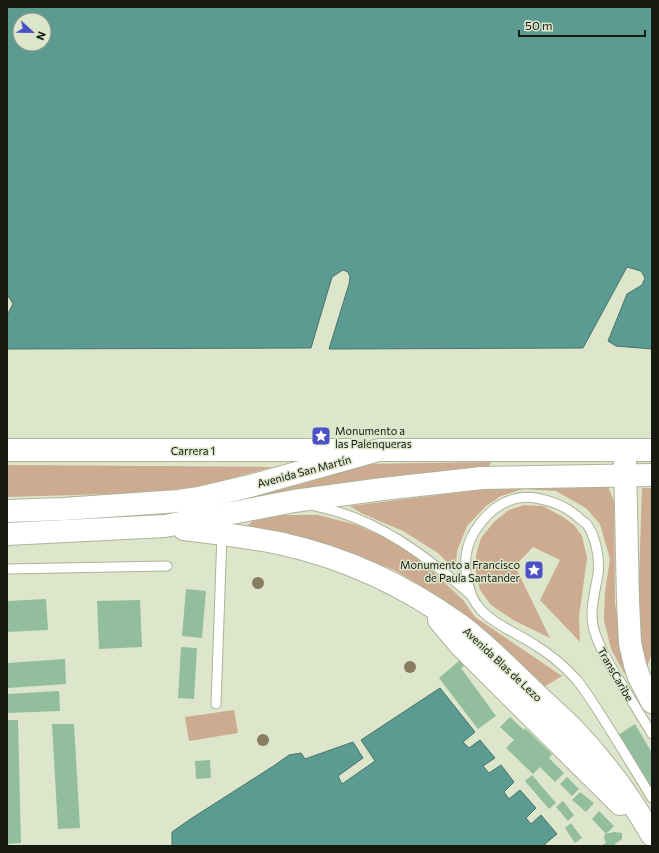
<svg xmlns="http://www.w3.org/2000/svg" width="659" height="853" font-family="Commissioner,sans-serif">
  <rect width="100%" height="100%" fill="#dde6cb"/>
  <g fill="#ccab90">
    <path d="M491,462L488,469L420,474L231,502L358,464Z"/>
    <path d="M7,465L273,467L180,492L7,497Z"/>
    <path d="M526,484L608,486L614,502L615,604L626,660L630,676L624,673L611,649L604,620L605,592L610,559L600,524L586,508L556,491L523,489L501,496L486,506L467,526L457,551L456,565L453,568L438,553L403,531L361,513L350,506Z"/>
    <path d="M642,488H652V653L646,670L637,642Z"/>
    <path d="M524,505L543,506L563,517L574,525L582,536L587,558L579,617L580,642L540,600L560,560L533,547L515,566L550,638L515,621L491,605L480,590L476,572V555L481,538L494,522L509,510Z"/>
    <path d="M277,515H318L357,525L401,545L427,566L463,600L475,617L562,676L542,688L467,620L426,589L394,570L345,551L300,539L243,529L258,517Z"/>
    <path d="M234,710L238,733L189,741L185,717Z"/>
  </g>
  <g fill="#5b9b91" stroke="#47746b" fill-rule="evenodd">
    <path d="M7,7H652V349L616,346L608,341L627,294L642,285L645,278L641,271L627,267L583,348L329,349L349,284L350,277L348,272L343,270L332,277L311,348L7,349V315L13,304L9,297H7ZM20,20H44V44H20Z"/>
    <path d="M440,688L475,732L463,742L469,748L480,740L495,758L483,766L489,773L501,765L514,782L504,792L509,799L520,790L536,808L526,818L531,824L541,815L557,834L545,844L546,846H172V832L189,820L275,765L289,755L301,753L305,759L353,742L363,758L338,776L342,784L375,761L361,740Z"/>
  </g>
  <g fill="#92be9d">
    <path d="M186,589L206,591L202,638L182,636Z"/>
    <path d="M46,599L48,630L7,632V601Z"/>
    <path d="M140,600L142,647L99,649L97,601Z"/>
    <path d="M181,647L197,648L194,699L178,698Z"/>
    <path d="M65,659L66,684L8,688L7,663Z"/>
    <path d="M460,660L465,665L461,668L496,716L478,729L439,678Z"/>
    <path d="M59,691L60,711L7,713V694Z"/>
    <path d="M510,717L524,730L525,728L552,754L549,758L564,773L555,782L540,767L533,774L506,748L514,740L500,727Z"/>
    <path d="M7,720H18L21,843L7,844Z"/>
    <path d="M52,724H74L80,828L58,829Z"/>
    <path d="M635,724L652,753V792L618,735Z"/>
    <path d="M210,760L211,778L196,779L195,761Z"/>
    <path d="M532,775L556,803L549,809L525,781Z"/>
    <path d="M567,777L579,789L572,796L560,784Z"/>
    <path d="M580,792L594,803L586,812L572,800Z"/>
    <path d="M563,801L574,815L568,821L556,807Z"/>
    <path d="M599,811L614,826L606,834L592,819Z"/>
    <path d="M571,823L582,838L575,843L565,828Z"/>
    <path d="M614,832L622,833V839L615,844V846H600L606,843L604,838L605,834Z"/>
  </g>
  <g fill="none" stroke-linecap="round" stroke-linejoin="round">
    <g stroke="#abb39a" stroke-width="11">
      <g id="lane">
        <path d="M315,506C377,518 426,556 472,596"/>
        <path d="M7,569L167,566"/>
        <path d="M216,704L222,534"/>
        <path d="M652,734C642,717 631,700 621,683C611,667 601,651 595,633C588,614 595,593 598,574C600,560 596,538 588,526C586,523 583,521 580,519C568,507 553,501 536,498C511,494 490,508 477,528C468,540 464,557 466,572C468,583 470,596 477,605C490,623 517,633 535,645C550,654 564,666 576,679C586,691 595,706 604,720C620,745 636,772 652,798"/>
      </g>
    </g>
    <g stroke="#abb39a" stroke-width="24">
      <g id="secondary">
        <path d="M7,450H349"/>
        <path d="M625,461L628,601L630,643L635,665L639,677L652,702"/>
        <path d="M7,511L63,509L179,501L199,498L250,486L379,450H652"/>
        <path d="M184,529C217,533 250,537 283,544C346,558 407,587 460,625C488,646 513,672 538,696C549,707 562,717 573,729C604,761 630,797 652,835"/>
        <path d="M7,534L165,526L294,501L383,489L482,478L652,475"/>
        <path d="M439,620L460,645L620,804"/>
      </g>
    </g>
    <use href="#lane" stroke="#fff" stroke-width="9"/>
    <use href="#secondary" stroke="#fff" stroke-width="22"/>
  </g>
  <g fill="#887c61">
    <circle cx="258" cy="583" r="6"/>
    <circle cx="410" cy="667" r="6"/>
    <circle cx="263" cy="740" r="6"/>
  </g>
  <defs>
    <g id="sight-square" transform="scale(1)"><rect x="-9" y="-9" width="18" height="18" rx="4" fill="#4a51c7" stroke="#dde6cb"/><path d="M0-6L1.8-2.2L6-1.7L2.9 1.2L3.7 5.4L0 3.3L-3.7 5.4L-2.9 1.2L-6-1.7L-1.8-2.2Z" fill="#fff"/></g>
  </defs>
  <g fill-rule="evenodd">
    <use href="#sight-square" x="321" y="436"/>
    <use href="#sight-square" x="534" y="570"/>
  </g>
  <g text-anchor="middle" dominant-baseline="central" stroke-width="3" stroke-linejoin="round" paint-order="stroke">
    <g font-size="11" fill="#171a11" stroke="#dde6cb" text-anchor="start">
      <text x="335" y="430">Monumento a<tspan x="335" dy="13">las Palenqueras</tspan></text>
      <text x="520" y="564" text-anchor="end">Monumento a Francisco<tspan x="520" dy="13">de Paula Santander</tspan></text>
    </g>
    <g font-size="11" fill="#171a11" stroke="#dde6cb">
      <text x="193" y="450">Carrera 1</text>
      <text transform="translate(304 471) rotate(-15)">Avenida San Martín</text>
      <text transform="translate(503 664) rotate(43)">Avenida Blas de Lezo</text>
      <text transform="translate(616 674) rotate(60)">TransCaribe</text>
    </g>
  </g>
  <rect width="659" height="853" fill="none" stroke="#171a11" stroke-width="16"/>
  <g transform="translate(32 32) rotate(112)"><circle r="19" fill="#dde6cb" stroke="#8e9481"/>
  <path d="M0-3L7 15L0 10L-7 15Z" fill="#4a51c7"/>
  <text y="-6" font-size="11" font-weight="bold" text-anchor="middle" fill="#171a11">N</text>
  </g>
  <path d="M519 30v6h126v-6" fill="none" stroke="#171a11" stroke-width="2"/>
  <text x="525" y="30" font-size="12" fill="#171a11" stroke="#dde6cb" stroke-width="3" paint-order="stroke">50 m</text>
</svg>
